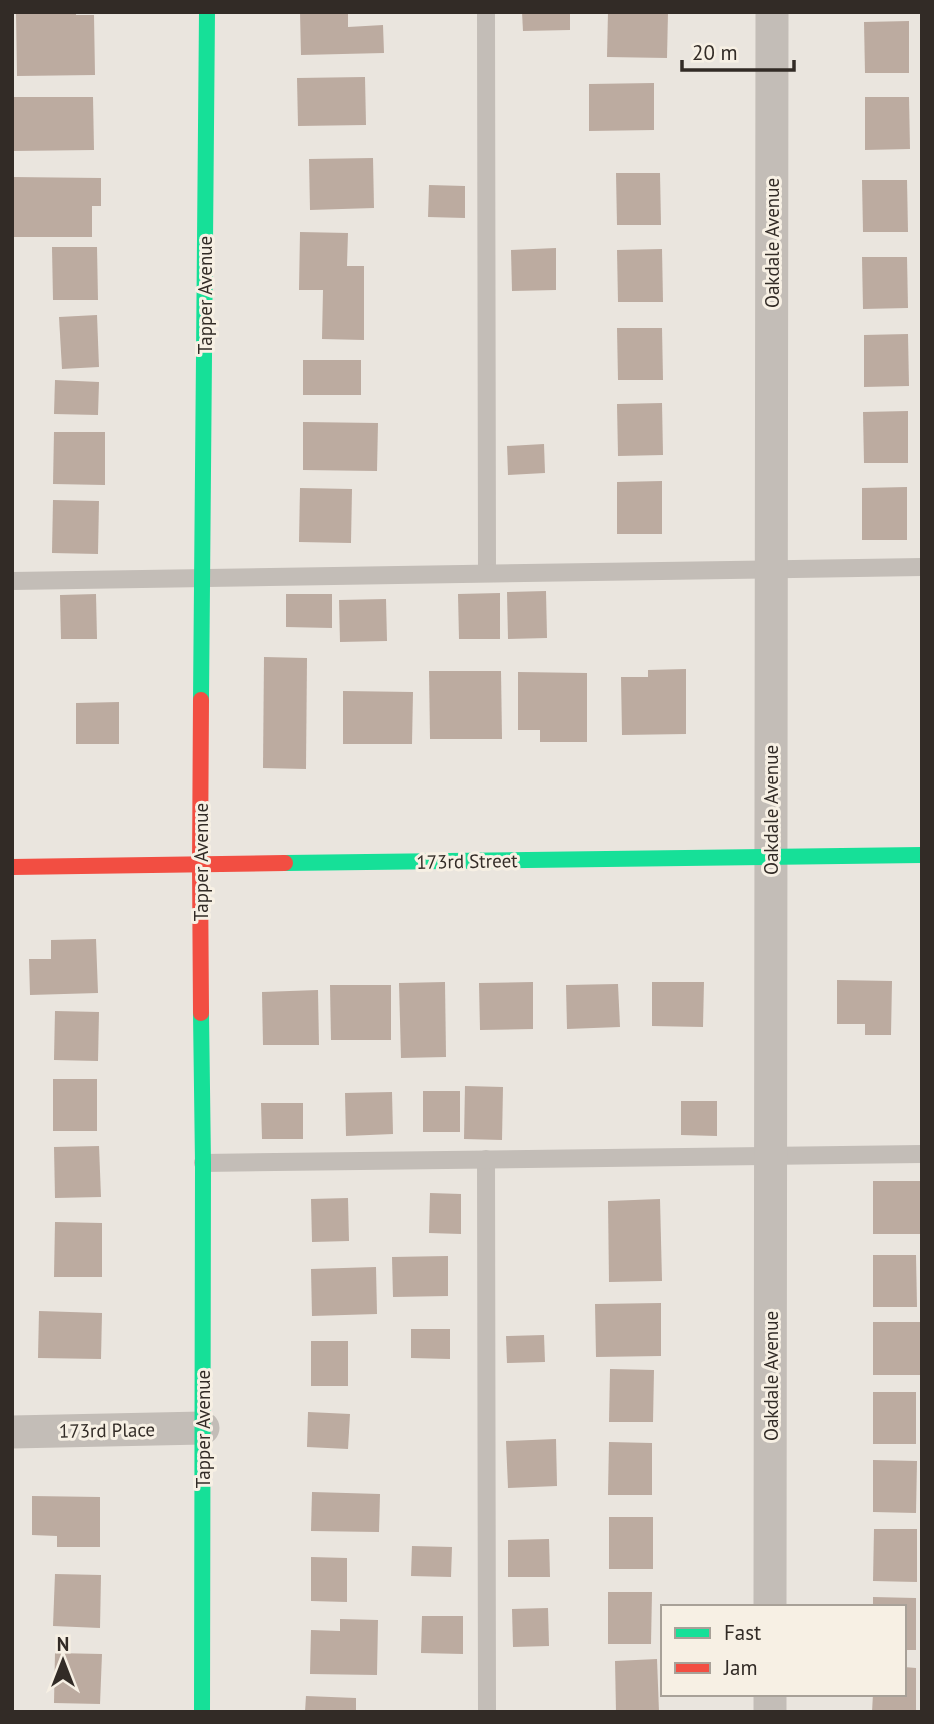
<svg xmlns="http://www.w3.org/2000/svg" width="934" height="1724" viewBox="0 0 934 1724" font-family="'PT Sans',sans-serif">
<style>
.building{fill:#bcaba0}
.lines{fill:none;stroke-linecap:round;stroke-linejoin:round}
.lane{stroke:#c3bdb7;stroke-width:18}
.street{stroke:#c3bdb7;stroke-width:33}
.fast{stroke:#16e098;stroke-width:16}
.jam{stroke:#f24e42;stroke-width:16}
.labels{text-anchor:middle;dominant-baseline:central;stroke-width:6;stroke-linejoin:round;paint-order:stroke}
.street-label{font-size:19px;fill:#322b26;stroke:#f7f0e4}
</style>
<rect width="100%" height="100%" fill="#eae5de"/>
<g class="building">
<polygon points="16,12 76,12 76,15 94,15 95,75 17,76"/>
<polygon points="300,12 348,12 348,27 383,25 384,53 301,55"/>
<polygon points="522,12 570,12 570,30 523,31"/>
<polygon points="608,12 668,12 667,58 607,57"/>
<polygon points="909,21 909,73 865,73 864,22"/>
<polygon points="365,77 366,125 298,126 297,78"/>
<polygon points="654,83 654,130 589,131 589,84"/>
<polygon points="12,97 93,97 94,150 12,151"/>
<polygon points="865,97 909,97 910,149 865,150"/>
<polygon points="373,158 374,208 310,210 309,159"/>
<polygon points="616,173 660,173 661,225 617,225"/>
<polygon points="12,177 101,178 101,206 92,206 92,237 12,237"/>
<polygon points="862,180 907,180 908,232 863,232"/>
<polygon points="429,185 465,186 465,218 428,217"/>
<polygon points="300,232 348,233 347,266 364,266 364,340 322,339 323,290 299,290"/>
<polygon points="52,247 97,247 98,300 53,300"/>
<polygon points="556,248 556,290 512,291 511,250"/>
<polygon points="662,249 663,302 618,302 617,250"/>
<polygon points="862,257 907,257 908,308 863,309"/>
<polygon points="97,315 99,367 62,369 59,317"/>
<polygon points="617,328 662,328 663,380 618,380"/>
<polygon points="908,334 909,386 864,387 864,335"/>
<rect x="303" y="360" width="58" height="35"/>
<polygon points="55,380 99,382 98,415 54,414"/>
<polygon points="662,403 663,455 618,456 617,404"/>
<polygon points="908,411 908,463 864,463 863,412"/>
<polygon points="303,422 378,423 377,471 303,470"/>
<polygon points="54,432 105,432 105,485 53,484"/>
<polygon points="544,444 545,473 508,475 507,446"/>
<polygon points="662,481 662,534 617,534 617,482"/>
<polygon points="907,487 907,540 862,540 862,488"/>
<polygon points="300,488 352,489 351,543 299,542"/>
<polygon points="53,500 99,501 98,554 52,553"/>
<polygon points="546,591 547,638 508,639 507,592"/>
<polygon points="500,593 500,639 459,639 458,594"/>
<polygon points="96,594 97,639 61,639 60,595"/>
<polygon points="286,594 332,594 332,628 286,627"/>
<polygon points="386,599 387,641 340,642 339,600"/>
<polygon points="264,657 307,658 306,769 263,768"/>
<polygon points="686,669 686,734 622,735 621,677 648,677 648,670"/>
<polygon points="429,671 501,671 502,739 430,739"/>
<polygon points="518,672 587,673 587,742 540,742 540,730 518,730"/>
<polygon points="343,691 413,692 412,744 343,744"/>
<polygon points="119,702 119,744 76,744 76,703"/>
<polygon points="96,939 98,993 30,995 29,959 51,959 51,940"/>
<polygon points="837,980 892,981 891,1035 865,1035 865,1024 837,1024"/>
<polygon points="445,982 446,1057 401,1058 399,983"/>
<polygon points="533,982 533,1029 480,1030 479,983"/>
<polygon points="652,982 704,982 703,1027 652,1026"/>
<polygon points="618,984 620,1027 567,1029 566,985"/>
<polygon points="330,985 391,985 391,1040 331,1040"/>
<polygon points="318,990 319,1045 263,1045 262,992"/>
<polygon points="55,1011 99,1012 98,1061 54,1060"/>
<rect x="53" y="1079" width="44" height="52"/>
<polygon points="465,1086 503,1087 502,1140 464,1139"/>
<rect x="423" y="1091" width="37" height="41"/>
<polygon points="392,1092 393,1134 346,1136 345,1093"/>
<polygon points="681,1101 717,1101 717,1136 681,1135"/>
<polygon points="261,1103 303,1103 303,1139 262,1139"/>
<polygon points="99,1146 101,1197 55,1198 54,1147"/>
<rect x="873" y="1181" width="49" height="53"/>
<polygon points="430,1193 461,1194 461,1234 429,1233"/>
<polygon points="348,1198 349,1241 312,1242 311,1199"/>
<polygon points="660,1199 662,1281 609,1282 608,1201"/>
<polygon points="55,1222 102,1223 102,1277 54,1277"/>
<polygon points="873,1255 916,1255 917,1307 873,1307"/>
<polygon points="448,1256 448,1296 393,1297 392,1257"/>
<polygon points="376,1267 377,1314 312,1316 311,1269"/>
<polygon points="661,1303 661,1356 596,1357 595,1304"/>
<polygon points="39,1311 102,1313 101,1359 38,1358"/>
<rect x="873" y="1322" width="49" height="53"/>
<polygon points="411,1329 450,1329 450,1359 411,1358"/>
<polygon points="544,1335 545,1362 507,1363 506,1336"/>
<rect x="311" y="1341" width="37" height="45"/>
<polygon points="610,1369 654,1370 653,1422 609,1422"/>
<rect x="873" y="1392" width="43" height="52"/>
<polygon points="308,1412 350,1414 348,1449 307,1447"/>
<polygon points="556,1439 557,1486 508,1488 506,1441"/>
<polygon points="609,1442 652,1443 652,1495 608,1495"/>
<polygon points="873,1460 917,1461 916,1513 873,1512"/>
<polygon points="312,1492 380,1494 379,1532 311,1531"/>
<polygon points="32,1496 100,1497 100,1547 57,1547 57,1536 32,1535"/>
<rect x="609" y="1517" width="44" height="52"/>
<polygon points="874,1529 917,1529 917,1582 873,1581"/>
<polygon points="549,1539 550,1577 508,1577 508,1540"/>
<polygon points="412,1546 452,1547 451,1577 411,1576"/>
<polygon points="311,1557 347,1558 347,1602 311,1601"/>
<polygon points="55,1574 101,1575 100,1628 53,1626"/>
<polygon points="608,1592 652,1592 651,1644 608,1644"/>
<polygon points="873,1597 916,1598 916,1650 904,1650 904,1607 873,1607"/>
<polygon points="548,1608 549,1646 513,1647 512,1609"/>
<polygon points="422,1616 463,1616 463,1654 421,1653"/>
<polygon points="340,1619 378,1620 377,1675 310,1674 311,1630 340,1631"/>
<polygon points="55,1653 102,1654 100,1704 54,1703"/>
<polygon points="657,1659 659,1712 616,1712 615,1661"/>
<polygon points="904,1667 916,1668 916,1712 872,1712 873,1694 904,1694"/>
<polygon points="306,1696 356,1698 356,1712 305,1712"/>
</g>
<g class="lines">
<g class="lane">
<polyline points="486,12 487,572"/>
<polyline points="12,581 922,567"/>
<polyline points="486,1159 487,1712"/>
<polyline points="203,1163 922,1154"/>
</g>
<g class="street">
<polyline points="12,1432 203,1428"/>
<polyline points="770,1607 772,12"/>
<polyline points="770,1712 770,1694"/>
</g>
<g class="fast">
<polyline points="201,700 207,12"/>
<polyline points="285,863 922,855"/>
<polyline points="201,1013 203,1163 202,1712"/>
</g>
<g class="jam">
<polyline points="201,700 200,865 201,1013"/>
<polyline points="12,867 285,863"/>
</g>
</g>
<g class="labels">
<g class="street-label">
<text transform="translate(772 243) rotate(-90)">Oakdale Avenue</text>
<text transform="translate(205 295) rotate(-90)">Tapper Avenue</text>
<text transform="translate(771 810) rotate(-90)">Oakdale Avenue</text>
<text transform="translate(467 861) rotate(-1)">173rd Street</text>
<text transform="translate(201 862) rotate(-90)">Tapper Avenue</text>
<text transform="translate(771 1376) rotate(-90)">Oakdale Avenue</text>
<text transform="translate(203 1429) rotate(-90)">Tapper Avenue</text>
<text transform="translate(107 1430) rotate(-1)">173rd Place</text>
</g>
</g>
<rect width="934" height="1724" fill="none" stroke="#322b26" stroke-width="28"/>
<rect x="661" y="1605" width="245" height="91" fill="#f7f0e4" stroke="#a8a198" stroke-width="2"/>
<rect x="675" y="1628" width="35" height="10" fill="#16e098" stroke="#a8a198" stroke-width="2"/>
<text x="724" y="1640" font-size="21" fill="#322b26">Fast</text>
<rect x="675" y="1663" width="35" height="10" fill="#f24e42" stroke="#a8a198" stroke-width="2"/>
<text x="724" y="1675" font-size="21" fill="#322b26">Jam</text>
<g transform="translate(63 1661)" stroke="#f7f0e4" stroke-width="5" paint-order="stroke">
<path d="M0-5L12 26L0 18L-12 26Z" fill="#322b26"/>
<text y="-10" font-size="19" font-weight="bold" text-anchor="middle" fill="#322b26">N</text>
</g>
<path d="M682 60v10h112v-10" fill="none" stroke="#322b26" stroke-width="3.5"/>
<text x="692" y="60" font-size="21" fill="#322b26" stroke="#f7f0e4" stroke-width="5" paint-order="stroke">20 m</text>
</svg>
